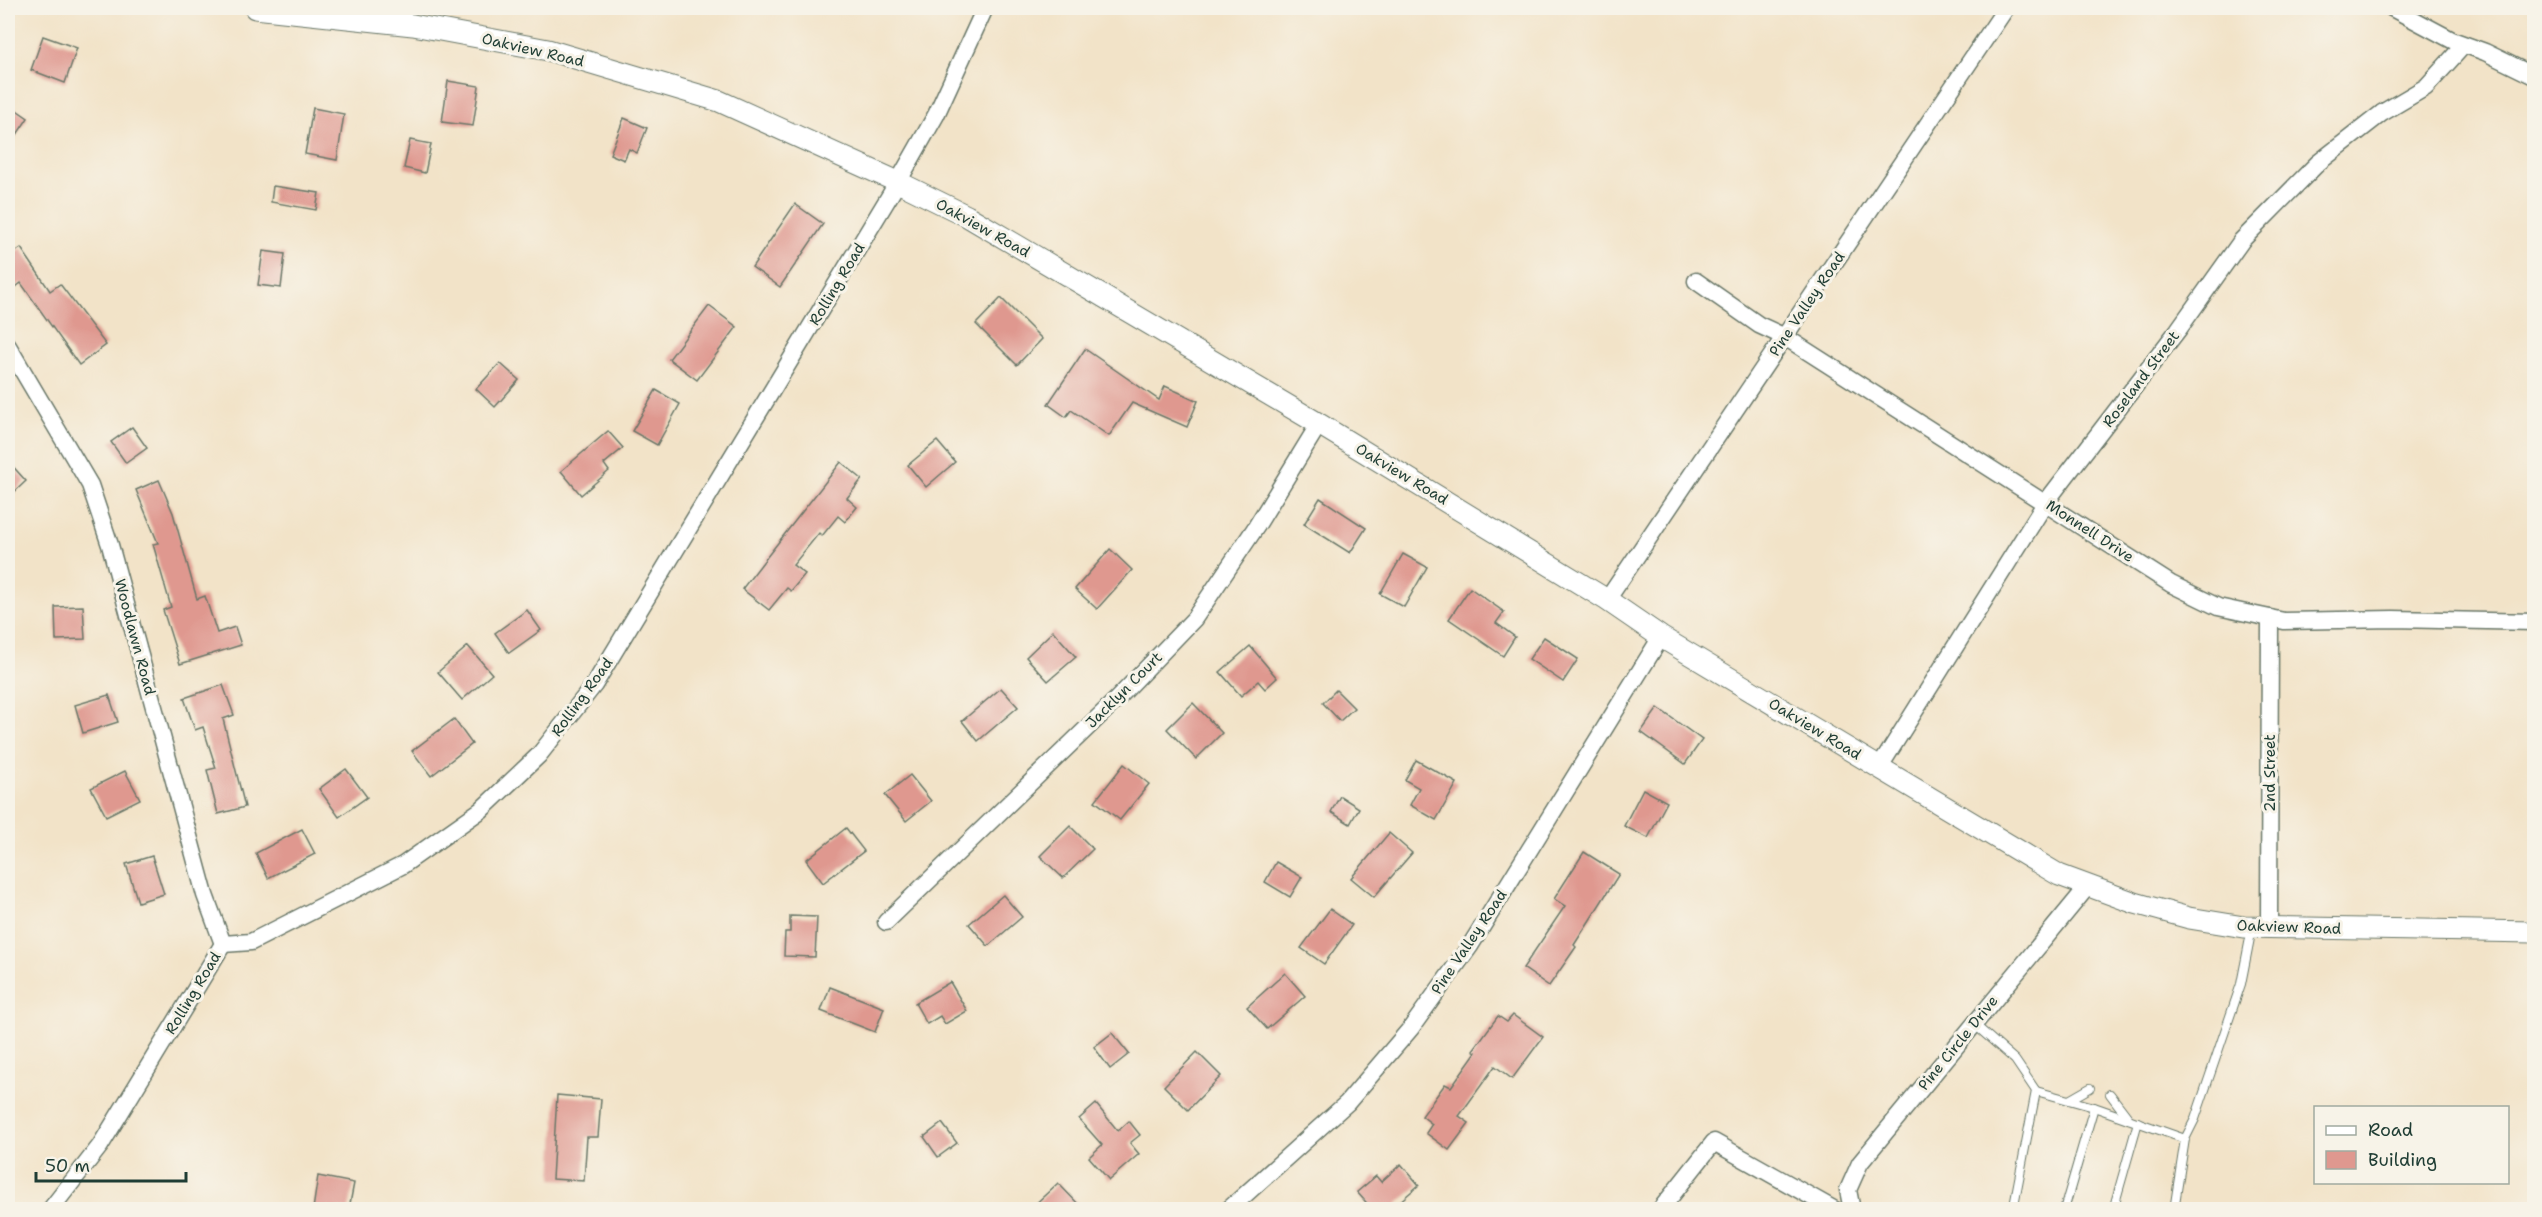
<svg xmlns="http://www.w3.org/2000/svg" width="2542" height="1217" viewBox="0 0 2542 1217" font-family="'Shantell Sans',sans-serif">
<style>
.building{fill:#df988f}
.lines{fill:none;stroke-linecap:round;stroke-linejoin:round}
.service-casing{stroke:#697768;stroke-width:10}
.minor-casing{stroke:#697768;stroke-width:19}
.tertiary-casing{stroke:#697768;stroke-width:23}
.service{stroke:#fff;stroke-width:8}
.minor{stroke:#fff;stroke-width:16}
.tertiary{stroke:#fff;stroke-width:21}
.labels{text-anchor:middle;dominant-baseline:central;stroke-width:6;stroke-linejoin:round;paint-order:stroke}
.street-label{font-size:15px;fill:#1f3d34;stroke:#f7f3e8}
</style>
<rect width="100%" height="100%" fill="#f7f3e8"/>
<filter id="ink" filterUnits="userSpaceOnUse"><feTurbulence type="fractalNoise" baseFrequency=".0167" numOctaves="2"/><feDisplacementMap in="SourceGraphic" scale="12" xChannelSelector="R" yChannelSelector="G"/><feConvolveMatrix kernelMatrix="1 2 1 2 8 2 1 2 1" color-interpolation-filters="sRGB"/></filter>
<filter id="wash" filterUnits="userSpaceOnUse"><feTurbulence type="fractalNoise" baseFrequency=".008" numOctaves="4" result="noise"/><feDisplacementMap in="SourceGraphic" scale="24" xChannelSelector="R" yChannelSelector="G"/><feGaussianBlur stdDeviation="1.35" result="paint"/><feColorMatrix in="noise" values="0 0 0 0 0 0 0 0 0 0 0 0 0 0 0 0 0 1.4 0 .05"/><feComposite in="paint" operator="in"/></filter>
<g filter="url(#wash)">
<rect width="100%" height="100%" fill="#f2e3c8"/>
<g id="blocks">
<g class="building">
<polygon points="43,36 77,48 65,83 31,70"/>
<polygon points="448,81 479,86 473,126 442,122"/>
<polygon points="8,104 28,118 8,148"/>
<polygon points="313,108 344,114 337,160 305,154"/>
<polygon points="624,118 647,128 637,153 629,149 624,160 610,154"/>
<polygon points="410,140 431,144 425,173 404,168"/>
<polygon points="273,186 319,193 316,210 271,202"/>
<polygon points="795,204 823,224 780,287 752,267"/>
<polygon points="21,248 50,291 60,284 106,345 79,365 21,283 8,293 8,257"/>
<polygon points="263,251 285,254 281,288 258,285"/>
<polygon points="1001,298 1042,339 1017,365 976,324"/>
<polygon points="709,306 737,327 697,380 669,359"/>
<polygon points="1085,349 1159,400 1165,386 1198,401 1187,427 1132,403 1109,436 1071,410 1066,417 1048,404"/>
<polygon points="500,363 519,380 495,407 476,389"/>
<polygon points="656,390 680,404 657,445 632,431"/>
<polygon points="132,427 147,448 126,463 111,442"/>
<polygon points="608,431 623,448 604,464 609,471 581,495 561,471"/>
<polygon points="937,441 955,462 926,487 908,465"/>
<polygon points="8,461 26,481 8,498"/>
<polygon points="841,462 862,479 847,498 857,507 845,522 838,516 822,536 819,533 793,565 805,574 791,591 787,588 769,610 742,589"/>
<polygon points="159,480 173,513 197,599 205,596 217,633 235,627 241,645 180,664 163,610 171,607 153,544 158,543 136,490"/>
<polygon points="1320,498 1366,528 1350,553 1304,524"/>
<polygon points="1110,549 1132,570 1097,609 1075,589"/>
<polygon points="1403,554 1427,567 1404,607 1380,594"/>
<polygon points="1470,588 1504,612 1496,623 1515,637 1503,656 1449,619"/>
<polygon points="83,606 85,639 56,640 55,607"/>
<polygon points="527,610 541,630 509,653 495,633"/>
<polygon points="1053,631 1076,657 1048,681 1026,657"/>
<polygon points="1544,637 1578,659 1563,682 1529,659"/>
<polygon points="468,646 492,674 462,700 438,672"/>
<polygon points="1250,646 1277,678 1265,689 1258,681 1241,696 1220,672"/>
<polygon points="223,685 234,715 223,719 245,807 218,814 207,770 216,768 203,727 195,730 184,698"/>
<polygon points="1001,688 1018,707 978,741 962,721"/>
<polygon points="1336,690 1354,708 1340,721 1323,703"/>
<polygon points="109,695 118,722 83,733 75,705"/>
<polygon points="1193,703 1222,733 1196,759 1167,729"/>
<polygon points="1658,708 1702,740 1685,764 1641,732"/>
<polygon points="454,719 472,744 431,776 412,751"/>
<polygon points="1416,760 1457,783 1436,820 1410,805 1419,788 1405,780"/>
<polygon points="1124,764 1149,784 1120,820 1095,801"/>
<polygon points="346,769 367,797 339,817 319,789"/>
<polygon points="125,771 140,799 106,816 91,788"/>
<polygon points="910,775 931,801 906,821 885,795"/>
<polygon points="1643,789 1667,802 1648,838 1624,826"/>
<polygon points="1340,796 1359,808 1350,824 1331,812"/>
<polygon points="1070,826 1093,849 1063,878 1040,856"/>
<polygon points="846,828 864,851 823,883 806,860"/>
<polygon points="302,829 315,854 268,878 256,853"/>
<polygon points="1389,833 1412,853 1374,897 1351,878"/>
<polygon points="1584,852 1619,874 1574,945 1576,947 1549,986 1523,968 1565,906 1554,899"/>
<polygon points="152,856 164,894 138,902 126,864"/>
<polygon points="1276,862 1302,877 1290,897 1265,882"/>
<polygon points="1003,895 1022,917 988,946 969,924"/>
<polygon points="1330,909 1352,925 1324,964 1301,948"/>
<polygon points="790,916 817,917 815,957 784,956 785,932 790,932"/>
<polygon points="1285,973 1305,996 1267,1029 1247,1007"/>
<polygon points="950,982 967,1011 945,1024 940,1016 927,1024 915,1003"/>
<polygon points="830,987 884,1008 875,1032 821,1011"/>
<polygon points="1513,1015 1543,1037 1512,1079 1495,1066 1459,1116 1469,1123 1449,1150 1426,1133 1432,1124 1422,1116 1445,1084 1451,1087 1476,1052 1473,1050 1498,1016 1507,1022"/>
<polygon points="1112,1033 1129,1054 1110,1069 1094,1047"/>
<polygon points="1197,1052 1221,1076 1188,1110 1164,1086"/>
<polygon points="557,1095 601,1099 598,1137 587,1137 584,1181 552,1179"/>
<polygon points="1096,1104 1118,1131 1129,1121 1140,1135 1130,1143 1139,1154 1109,1180 1089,1157 1102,1145 1079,1119"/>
<polygon points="942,1123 957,1143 938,1157 924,1137"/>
<polygon points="1401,1164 1419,1185 1391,1209 1372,1209 1357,1192 1376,1176 1381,1182"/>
<polygon points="318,1176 354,1183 349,1209 313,1209"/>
<polygon points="1058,1183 1083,1209 1030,1209"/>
</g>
</g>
</g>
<g filter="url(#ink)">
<use href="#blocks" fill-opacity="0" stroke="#697768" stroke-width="1.5"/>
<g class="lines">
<defs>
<g id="service">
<polyline points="1974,1024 2015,1060 2036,1091"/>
<polyline points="2110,1094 2129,1119"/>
<polyline points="2069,1100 2090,1088"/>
<polyline points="2185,1139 2195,1119 2241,984 2252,928"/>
<polyline points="2013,1210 2036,1091 2094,1107 2185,1139 2174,1210"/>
<polyline points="2064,1210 2094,1107"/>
<polyline points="2113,1210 2138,1122"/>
</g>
<g id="minor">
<polyline points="2392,8 2452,40 2485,52 2534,76"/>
<polyline points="1696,281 1759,325 1785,337 2171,584 2218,607 2284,621 2393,619 2534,622"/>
<polyline points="8,346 90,485 110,545 205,895 223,944"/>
<polyline points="1607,600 2006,8"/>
<polyline points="1879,768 2046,502 2178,330 2242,240 2318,163 2382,113 2426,87 2464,45"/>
<polyline points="886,922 1116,700 1194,619 1256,527 1319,424"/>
<polyline points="2269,928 2270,618"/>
<polyline points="223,944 251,942 403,865 481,810 539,755 594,685 898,182 936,115 985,8"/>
<polyline points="50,1210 100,1146 223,944"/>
<polyline points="1228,1210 1347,1103 1411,1028 1470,946 1661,637"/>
<polyline points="1660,1210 1714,1142 1835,1210"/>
<polyline points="1852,1210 1848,1190 1860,1163 2088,886"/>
</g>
<polyline id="tertiary" points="255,8 413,25 548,50 719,101 898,182 967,216 1319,424 1607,600 1661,637 2059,875 2135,903 2189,918 2244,927 2534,932"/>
</defs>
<use href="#service" class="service-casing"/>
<use href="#minor" class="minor-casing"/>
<use href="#tertiary" class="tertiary-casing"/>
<use href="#service" class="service"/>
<use href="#minor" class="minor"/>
<use href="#tertiary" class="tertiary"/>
</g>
</g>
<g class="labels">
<g class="street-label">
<text transform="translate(533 50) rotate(13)">Oakview Road</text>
<text transform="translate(983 228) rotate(29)">Oakview Road</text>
<text transform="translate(837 284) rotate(-59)">Rolling Road</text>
<text transform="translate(1807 304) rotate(-56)">Pine Valley Road</text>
<text transform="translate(2141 379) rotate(-53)">Roseland Street</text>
<text transform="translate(1402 474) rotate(31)">Oakview Road</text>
<text transform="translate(2090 531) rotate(33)">Monnell Drive</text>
<text transform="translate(135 637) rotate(75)">Woodlawn Road</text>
<text transform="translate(1124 690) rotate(-45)">Jacklyn Court</text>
<text transform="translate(582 697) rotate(-54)">Rolling Road</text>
<text transform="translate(1815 729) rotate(31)">Oakview Road</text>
<text transform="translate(2270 773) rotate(-90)">2nd Street</text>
<text transform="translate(2289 927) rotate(2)">Oakview Road</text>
<text transform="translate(1469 942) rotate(-56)">Pine Valley Road</text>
<text transform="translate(193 993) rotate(-59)">Rolling Road</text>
<text transform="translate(1958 1043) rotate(-51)">Pine Circle Drive</text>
</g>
</g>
<rect width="2542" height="1217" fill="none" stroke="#f7f3e8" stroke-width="30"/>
<rect x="2314" y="1106" width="195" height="78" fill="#f7f3e8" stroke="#a1aaa0" stroke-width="1.5"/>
<rect x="2326" y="1126" width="30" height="9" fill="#ffffff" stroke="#a1aaa0" stroke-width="1.5"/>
<text x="2368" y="1136" font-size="18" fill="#1f3d34">Road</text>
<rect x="2326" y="1151" width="30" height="18" fill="#df988f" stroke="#a1aaa0" stroke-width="1.5"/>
<text x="2368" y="1166" font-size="18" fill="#1f3d34">Building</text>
<path d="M36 1172v9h150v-9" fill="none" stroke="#1f3d34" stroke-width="3"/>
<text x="45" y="1172" font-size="18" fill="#1f3d34" stroke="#f7f3e8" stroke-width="4.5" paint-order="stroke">50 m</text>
</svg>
